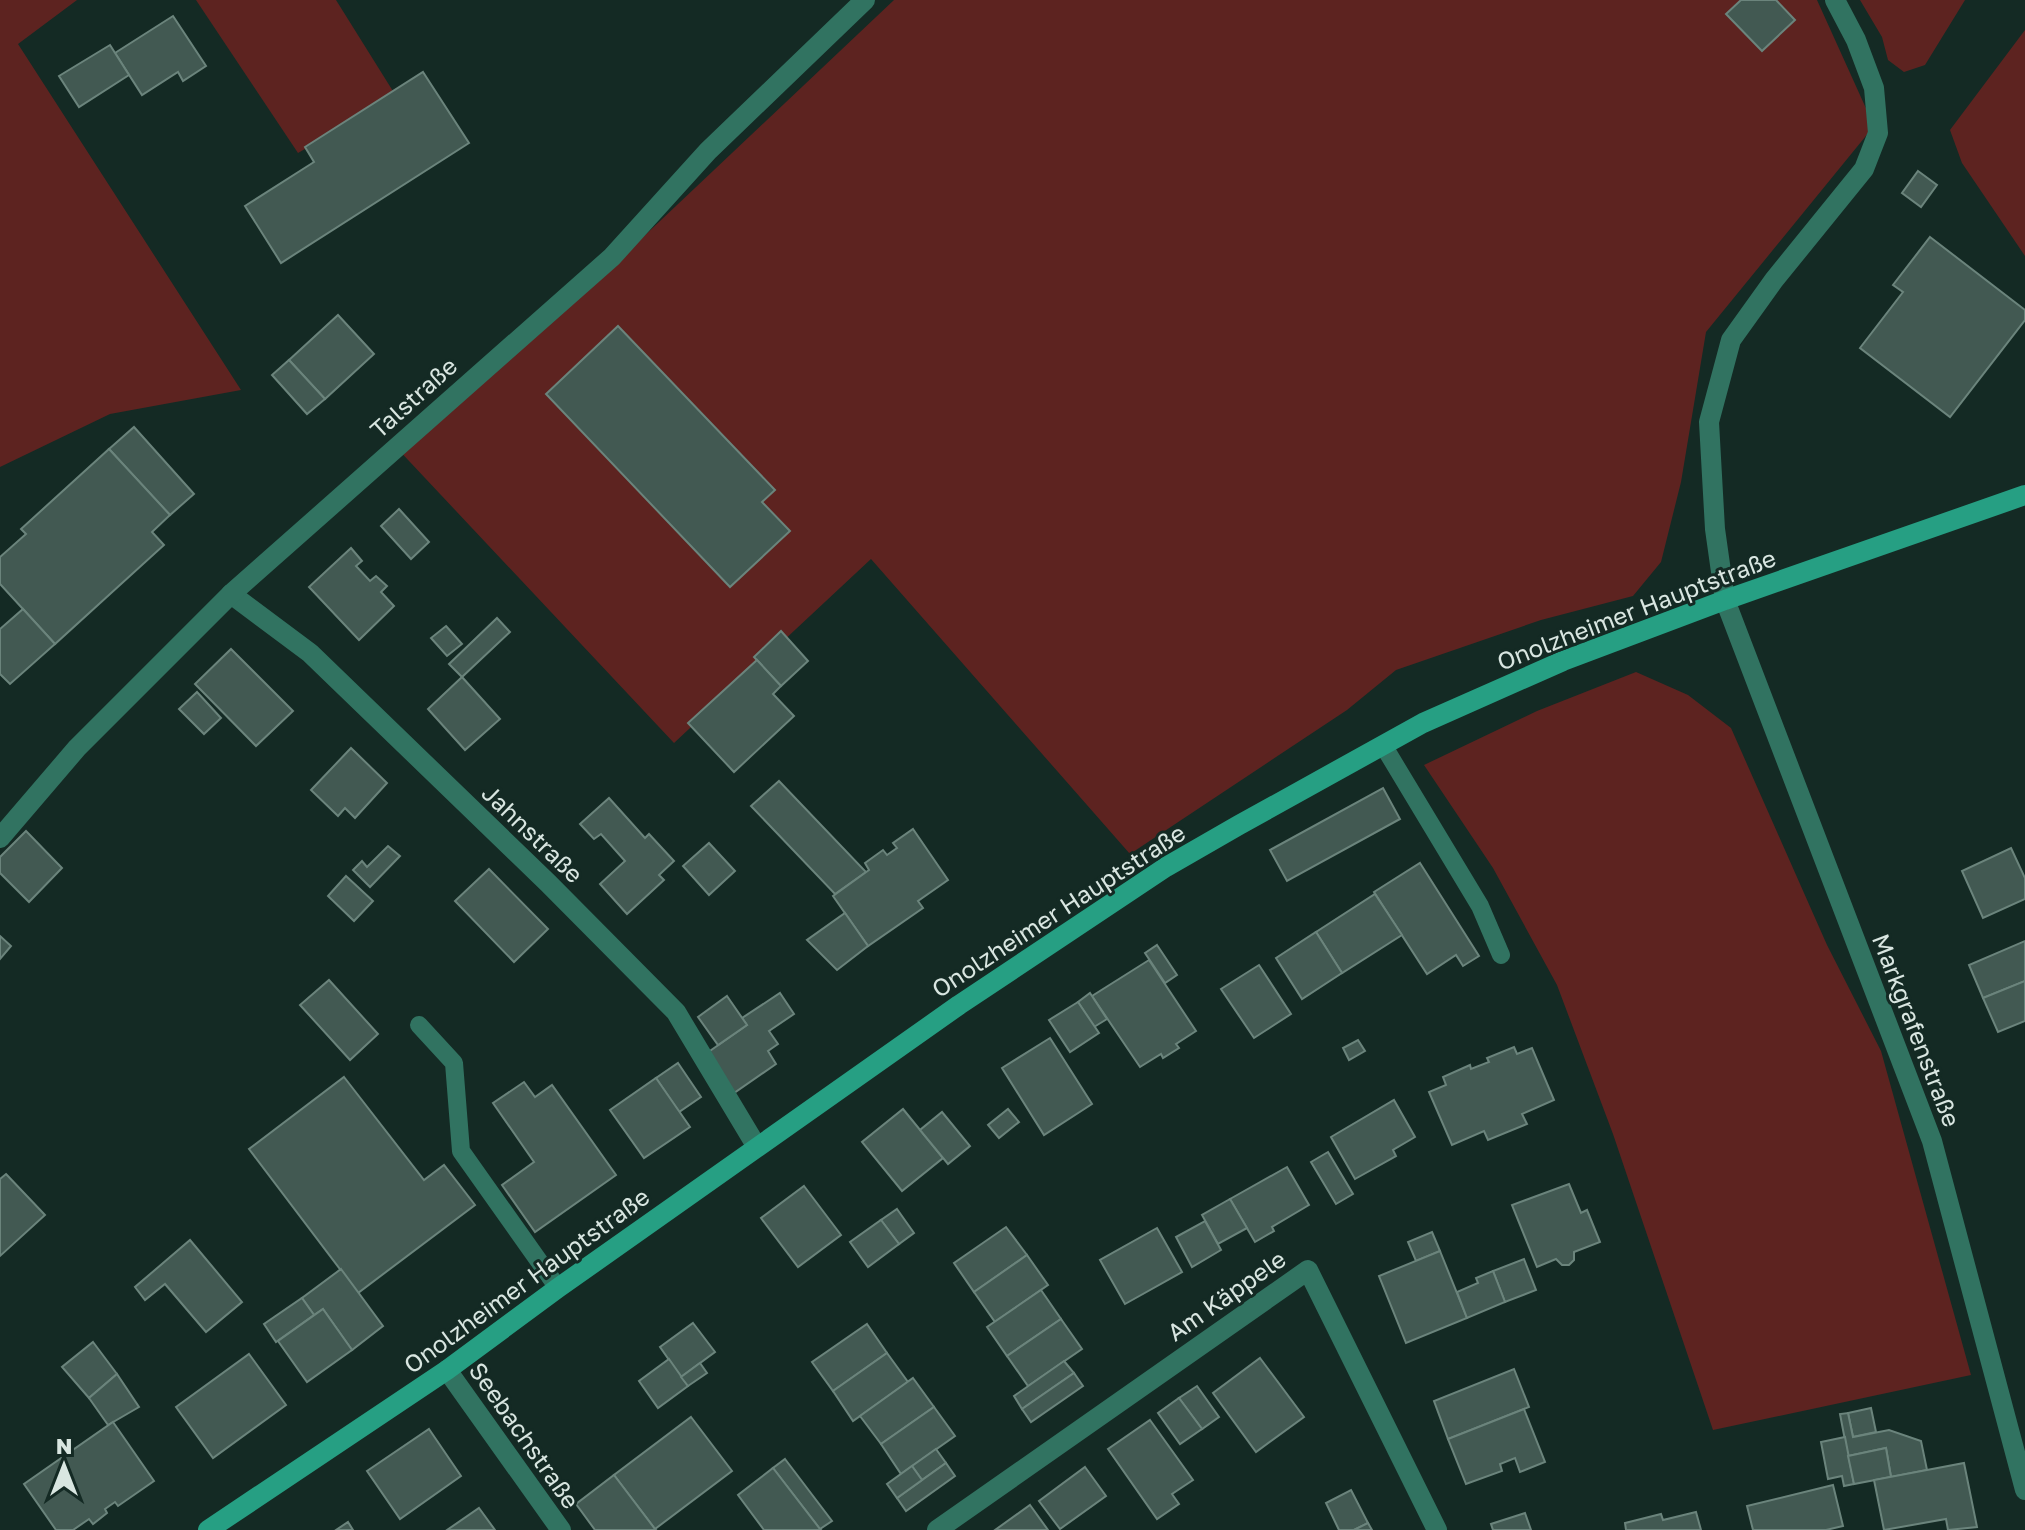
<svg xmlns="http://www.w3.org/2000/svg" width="2025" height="1530" viewBox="0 0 2025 1530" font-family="'Golos Text',sans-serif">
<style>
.green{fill:#5d2320}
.building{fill:#425952;stroke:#6b847c;stroke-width:2}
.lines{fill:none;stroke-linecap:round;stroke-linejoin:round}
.lane{stroke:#317361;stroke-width:18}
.street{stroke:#317361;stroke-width:20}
.secondary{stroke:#269f83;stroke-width:20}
.labels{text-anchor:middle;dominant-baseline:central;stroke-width:6;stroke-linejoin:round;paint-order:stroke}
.street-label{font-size:24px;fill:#d9e6e1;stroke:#142a24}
</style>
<rect width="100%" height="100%" fill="#142a24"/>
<g class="green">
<polygon points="0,0 77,0 18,44 241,390 110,414 0,467"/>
<polygon points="196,0 336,0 396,96 298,153"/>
<polygon points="894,0 1817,0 1874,126 1706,332 1681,482 1661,562 1633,596 1541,620 1396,670 1347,710 1130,854 871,559 674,743 394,445 622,257"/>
<polygon points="1860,0 1965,0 1925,65 1904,72 1888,60 1882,37"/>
<polygon points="2025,30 2025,256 1962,163 1950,130"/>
<polygon points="1636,672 1688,695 1731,728 1827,945 1881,1051 1971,1375 1713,1430 1613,1134 1557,985 1493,868 1424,765 1537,711"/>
</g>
<g class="building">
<polygon points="1741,0 1776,0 1795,20 1762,51 1726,14"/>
<polygon points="173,16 206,66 183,81 178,72 142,95 115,53"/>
<polygon points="110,45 129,75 79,107 59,76"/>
<polygon points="423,72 469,143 281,263 245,206 314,162 305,147"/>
<polygon points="1918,171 1937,185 1921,207 1902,193"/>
<polygon points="1930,237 2025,310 2025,320 1950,417 1860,348 1903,292 1893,285"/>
<polygon points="338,315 374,354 325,399 289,360"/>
<polygon points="618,326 775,490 762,502 790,531 730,587 546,394"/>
<polygon points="289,360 325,399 307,414 272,375"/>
<polygon points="134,427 194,494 170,515 109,449"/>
<polygon points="109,449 170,515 152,532 164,545 55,644 0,584 0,557 26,534 21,529"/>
<polygon points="399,509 429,542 411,559 381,526"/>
<polygon points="351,548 362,561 356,566 370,581 376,576 387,586 381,592 394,606 359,640 309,587"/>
<polygon points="23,609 55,644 10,684 0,674 0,629"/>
<polygon points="497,618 510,632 462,677 449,664"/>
<polygon points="446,626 462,644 447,656 431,638"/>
<polygon points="781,631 808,661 781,686 754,657"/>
<polygon points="231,649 293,711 256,746 195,684"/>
<polygon points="757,660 781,686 773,694 794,716 734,772 688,723"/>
<polygon points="462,677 500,719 465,750 428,709"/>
<polygon points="197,692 221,718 204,734 179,709"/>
<polygon points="351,748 387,783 355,818 345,808 338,816 311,790"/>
<polygon points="779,781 866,872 835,894 751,806"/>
<polygon points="1383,788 1400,819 1287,881 1270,850"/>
<polygon points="609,798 645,838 649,834 674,861 659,875 664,880 627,914 600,884 625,861 601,834 594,839 580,824"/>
<polygon points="913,829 948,880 918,901 923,908 868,946 833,896 869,870 865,863 883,850 887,855 897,848 893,843"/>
<polygon points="26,831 62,868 29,902 0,873 0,857"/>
<polygon points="709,843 735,871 709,895 683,866"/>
<polygon points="388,846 400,856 370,887 353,870 362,861 367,867"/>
<polygon points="2011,848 2025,878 2025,899 1983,918 1962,871"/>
<polygon points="1420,863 1479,956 1463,966 1456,955 1427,974 1374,892"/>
<polygon points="489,869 548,929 514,962 455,901"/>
<polygon points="346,876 373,901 354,921 328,896"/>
<polygon points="1375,894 1402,935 1342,973 1316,932"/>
<polygon points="845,913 868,946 837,970 807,940"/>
<polygon points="1316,932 1342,973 1302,999 1276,958"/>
<polygon points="0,936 11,946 0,959"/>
<polygon points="2025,941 2025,981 1983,998 1969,965"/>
<polygon points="1157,945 1177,975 1165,983 1145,953"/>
<polygon points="1149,960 1196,1031 1176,1044 1179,1048 1163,1058 1161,1054 1140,1067 1092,996"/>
<polygon points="1259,965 1291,1014 1254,1038 1221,989"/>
<polygon points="329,980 378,1034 350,1060 300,1005"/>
<polygon points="2025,981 2025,1021 1998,1032 1983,998"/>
<polygon points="780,993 794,1014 769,1031 778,1044 768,1051 776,1064 734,1093 707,1053 747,1025 742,1018"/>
<polygon points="1090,993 1107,1019 1094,1027 1078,1002"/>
<polygon points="727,996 747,1025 718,1045 698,1017"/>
<polygon points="1078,1002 1099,1033 1070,1052 1049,1020"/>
<polygon points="1050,1038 1092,1104 1044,1135 1002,1068"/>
<polygon points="1358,1040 1365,1051 1349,1060 1343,1048"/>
<polygon points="1514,1047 1517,1054 1532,1048 1554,1100 1522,1114 1527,1124 1488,1140 1484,1131 1452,1145 1429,1092 1446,1085 1443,1077 1470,1065 1471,1069 1489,1062 1487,1058"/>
<polygon points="678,1063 701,1097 679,1112 656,1078"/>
<polygon points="344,1077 424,1180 444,1165 475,1205 358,1293 249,1149"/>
<polygon points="656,1078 690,1127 644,1158 610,1110"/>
<polygon points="524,1082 535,1097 552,1085 616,1175 535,1232 502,1185 534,1162 493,1103"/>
<polygon points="1394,1100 1415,1137 1393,1150 1396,1156 1355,1179 1331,1137"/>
<polygon points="903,1109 943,1158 902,1191 862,1142"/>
<polygon points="1008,1109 1019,1122 999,1138 988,1125"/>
<polygon points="942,1112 970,1146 948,1164 920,1130"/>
<polygon points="1328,1152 1353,1194 1336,1204 1311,1162"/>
<polygon points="1287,1167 1309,1205 1272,1227 1274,1231 1255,1242 1230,1199"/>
<polygon points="6,1174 45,1215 0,1256 0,1179"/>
<polygon points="1569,1184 1581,1213 1587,1210 1600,1242 1574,1252 1574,1260 1569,1265 1562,1265 1556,1259 1537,1267 1512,1205"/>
<polygon points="804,1186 841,1235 798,1267 761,1218"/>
<polygon points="1230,1199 1247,1228 1218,1244 1202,1215"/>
<polygon points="897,1209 914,1233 899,1244 881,1220"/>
<polygon points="881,1220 899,1244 868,1267 850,1242"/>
<polygon points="1205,1221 1221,1250 1192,1267 1176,1237"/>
<polygon points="1006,1227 1027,1255 974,1292 954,1263"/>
<polygon points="1157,1228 1182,1272 1125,1304 1100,1260"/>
<polygon points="1432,1232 1440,1251 1416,1261 1408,1242"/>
<polygon points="190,1240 242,1302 206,1332 165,1284 145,1300 135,1287"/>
<polygon points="1440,1251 1467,1318 1406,1343 1379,1276"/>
<polygon points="1027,1255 1048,1285 995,1322 974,1292"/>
<polygon points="1524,1259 1536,1290 1505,1302 1493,1271"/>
<polygon points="341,1269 383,1326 352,1350 323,1309 314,1315 302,1298"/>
<polygon points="1493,1271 1505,1302 1467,1318 1457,1292 1478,1283 1476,1278"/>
<polygon points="1041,1290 1061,1319 1007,1356 987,1327"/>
<polygon points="302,1298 314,1315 276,1342 264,1324"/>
<polygon points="323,1309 352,1350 307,1382 278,1341"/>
<polygon points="1061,1319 1082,1349 1028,1386 1007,1356"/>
<polygon points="693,1323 715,1352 681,1377 660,1347"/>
<polygon points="867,1324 887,1353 833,1391 812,1362"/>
<polygon points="93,1342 117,1374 89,1398 62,1367"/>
<polygon points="887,1353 908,1382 853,1421 833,1391"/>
<polygon points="249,1354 286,1405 213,1458 176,1407"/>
<polygon points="1260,1358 1304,1417 1256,1452 1213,1393"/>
<polygon points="669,1359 688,1386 658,1408 639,1381"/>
<polygon points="1064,1361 1074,1373 1022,1409 1014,1396"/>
<polygon points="700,1363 707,1373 688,1386 681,1377"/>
<polygon points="1514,1369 1529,1407 1448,1439 1434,1401"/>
<polygon points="1074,1373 1083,1386 1031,1422 1022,1409"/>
<polygon points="117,1374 139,1407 108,1425 89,1398"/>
<polygon points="913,1378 934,1407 881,1444 860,1416"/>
<polygon points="1197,1386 1219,1417 1202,1429 1179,1398"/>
<polygon points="1179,1398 1202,1429 1180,1444 1158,1413"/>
<polygon points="934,1407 955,1436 901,1474 881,1444"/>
<polygon points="1871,1408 1876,1432 1853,1437 1848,1413"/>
<polygon points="1524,1409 1545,1462 1520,1472 1515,1458 1500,1464 1502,1471 1466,1484 1448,1439"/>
<polygon points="1848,1413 1853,1437 1889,1430 1921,1441 1927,1470 1891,1477 1886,1448 1848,1456 1840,1414"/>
<polygon points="691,1417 732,1471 655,1529 614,1475"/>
<polygon points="1150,1420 1193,1480 1172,1494 1179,1504 1157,1519 1108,1449"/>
<polygon points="113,1422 154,1481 118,1506 115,1502 105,1509 107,1513 93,1524 89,1519 73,1530 56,1530 24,1484"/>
<polygon points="429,1429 461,1476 400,1519 367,1471"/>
<polygon points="1845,1437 1854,1484 1844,1486 1842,1476 1828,1479 1821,1442"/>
<polygon points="1886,1448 1891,1477 1854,1484 1848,1456"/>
<polygon points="936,1449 946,1463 922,1480 912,1466"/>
<polygon points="785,1459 832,1521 820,1529 773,1468"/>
<polygon points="946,1463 955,1476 906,1511 897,1498"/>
<polygon points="1964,1463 1977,1527 1948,1530 1946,1519 1884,1530 1874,1480"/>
<polygon points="912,1466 922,1480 897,1498 887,1484"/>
<polygon points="1085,1467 1106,1496 1060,1529 1039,1501"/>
<polygon points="773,1468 820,1529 821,1530 764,1530 738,1495"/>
<polygon points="614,1475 655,1529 656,1530 595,1530 576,1504"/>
<polygon points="1833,1485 1843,1526 1826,1530 1753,1530 1747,1506"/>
<polygon points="1351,1490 1368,1523 1354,1530 1339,1530 1326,1503"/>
<polygon points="1030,1505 1048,1530 995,1530"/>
<polygon points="479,1508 495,1530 447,1530"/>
<polygon points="1696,1512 1701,1530 1626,1530 1625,1523 1661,1514 1663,1520"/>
<polygon points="1525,1513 1531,1530 1493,1530 1491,1524"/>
<polygon points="348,1522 353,1530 336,1530"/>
<polygon points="1368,1523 1372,1530 1354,1530"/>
</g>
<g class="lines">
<g class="lane">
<polyline points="1383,745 1480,906 1501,955"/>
<polyline points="419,1025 454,1063 461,1151 558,1288"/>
</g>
<g class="street">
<polyline points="1835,0 1856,40 1874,88 1878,133 1864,169 1774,280 1731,340 1709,422 1715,529 1725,600 1932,1141 2025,1490"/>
<polyline points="231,594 310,653 548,883 676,1012 757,1147"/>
<polyline points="0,838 77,748 231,594 612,257 708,151 865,0"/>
<polyline points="447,1370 561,1530"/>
<polyline points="937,1530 1308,1270 1437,1530"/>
</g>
<polyline class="secondary" points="208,1530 447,1370 558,1288 959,1005 1166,867 1239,825 1423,723 1563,661 1725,600 2025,495"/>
</g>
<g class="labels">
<g class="street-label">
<text transform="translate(413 397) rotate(-42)">Talstraße</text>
<text transform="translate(1636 609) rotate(-21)">Onolzheimer Hauptstraße</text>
<text transform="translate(533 833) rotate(44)">Jahnstraße</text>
<text transform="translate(1058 910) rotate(-33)">Onolzheimer Hauptstraße</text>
<text transform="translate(1917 1030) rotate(69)">Markgrafenstraße</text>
<text transform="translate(526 1280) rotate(-36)">Onolzheimer Hauptstraße</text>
<text transform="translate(1226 1295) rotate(-35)">Am Käppele</text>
<text transform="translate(525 1435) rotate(55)">Seebachstraße</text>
</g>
</g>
<g transform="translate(64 1466)" stroke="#142a24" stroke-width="6" paint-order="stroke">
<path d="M0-6L14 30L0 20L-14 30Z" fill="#d9e6e1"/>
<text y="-12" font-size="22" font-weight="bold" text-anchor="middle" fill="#d9e6e1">N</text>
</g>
</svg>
